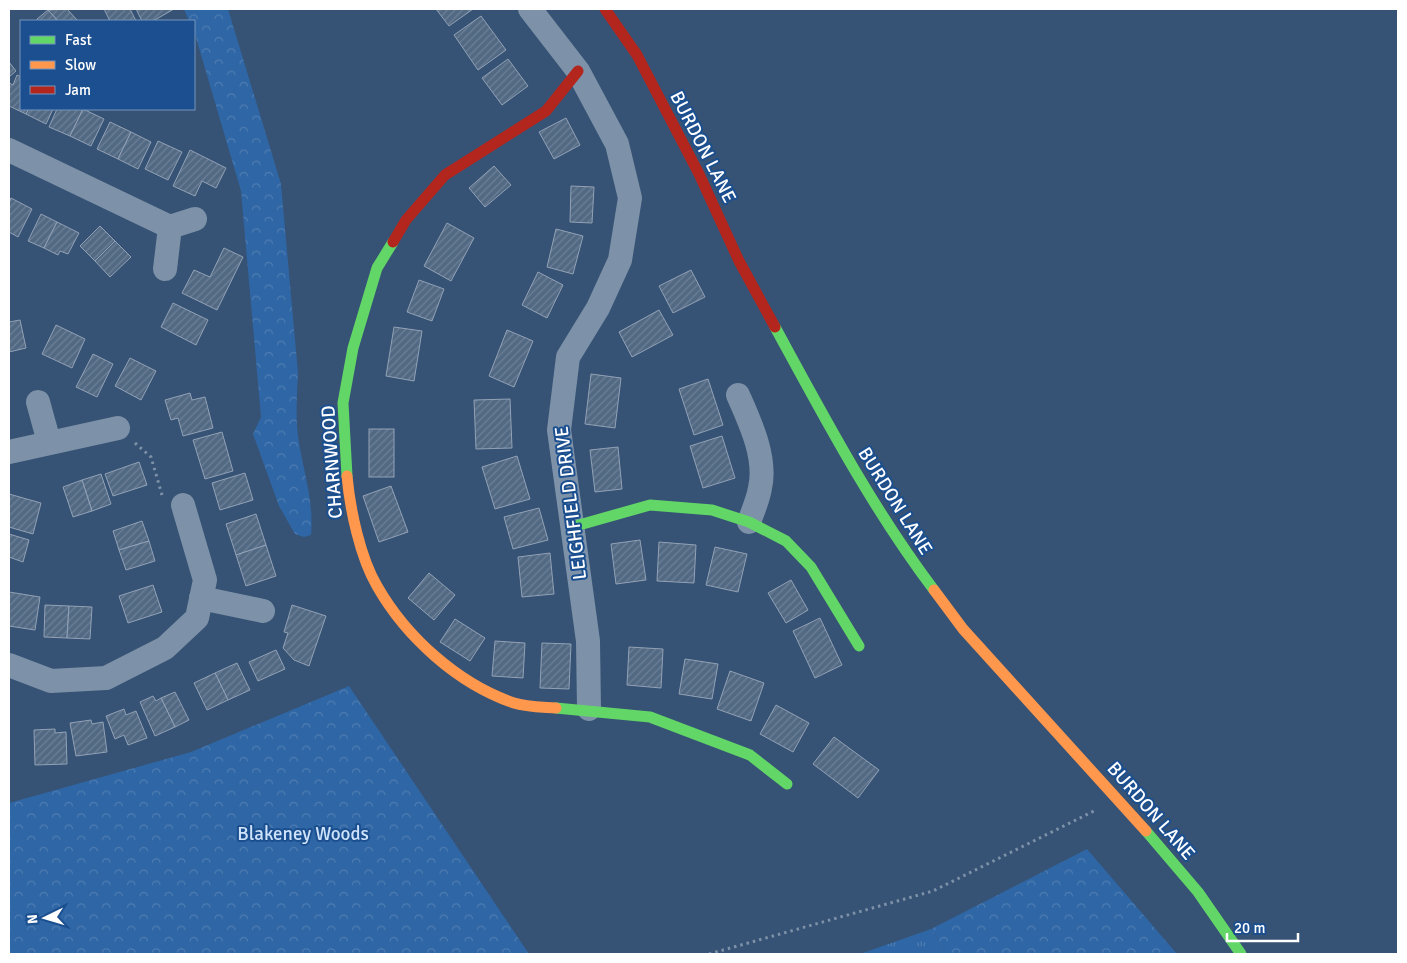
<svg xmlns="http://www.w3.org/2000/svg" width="1407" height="963" viewBox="0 0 1407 963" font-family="Signika,sans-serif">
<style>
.grass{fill:url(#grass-tufts)}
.forest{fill:url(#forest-crowns)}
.building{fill:url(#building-hatch);stroke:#92a2b6}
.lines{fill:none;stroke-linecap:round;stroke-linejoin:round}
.path{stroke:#7d92a8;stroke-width:3;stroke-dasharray:2.5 4;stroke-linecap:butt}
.street{stroke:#7d92a8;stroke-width:24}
.fast{stroke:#63d668;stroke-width:11}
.slow{stroke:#ff974d;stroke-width:11}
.jam{stroke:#b3261e;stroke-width:11}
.labels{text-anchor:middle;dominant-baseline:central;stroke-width:4;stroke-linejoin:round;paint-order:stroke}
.street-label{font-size:19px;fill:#fff;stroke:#1b4f8f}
.park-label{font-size:19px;fill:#cfe3fa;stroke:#1b4f8f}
</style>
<defs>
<pattern id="grass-tufts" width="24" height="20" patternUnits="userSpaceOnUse" patternTransform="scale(1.25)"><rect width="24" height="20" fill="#2f66a5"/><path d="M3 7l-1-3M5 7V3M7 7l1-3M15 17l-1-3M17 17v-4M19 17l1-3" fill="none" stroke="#4e7db2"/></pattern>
<pattern id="forest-crowns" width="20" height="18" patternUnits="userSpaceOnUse" patternTransform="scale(1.25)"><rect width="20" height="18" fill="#2f66a5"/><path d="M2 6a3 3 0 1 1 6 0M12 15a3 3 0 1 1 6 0" fill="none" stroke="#4e7db2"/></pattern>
<pattern id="building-hatch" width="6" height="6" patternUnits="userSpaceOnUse" patternTransform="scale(1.25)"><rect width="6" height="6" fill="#526984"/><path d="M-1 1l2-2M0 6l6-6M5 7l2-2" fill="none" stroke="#6c8096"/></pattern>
</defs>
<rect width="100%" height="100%" fill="#365274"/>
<polygon class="grass" points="931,929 947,954 860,954"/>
<g class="forest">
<path d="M184 9H228L281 184 298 373C297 396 295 420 299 443 304 473 314 503 311 535L304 537 295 534 279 506 253 434 261 417 241 191 194 31V21H189Z"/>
<polygon points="349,686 529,954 9,954 9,803 191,752"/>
<polygon points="1087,849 1177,954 947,954 931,929"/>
</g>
<g class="building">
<polygon points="67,9 78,21 58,21 48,10"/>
<polygon points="104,9 130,9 136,21 110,21"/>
<polygon points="136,9 174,9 153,21 142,21"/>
<polygon points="436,9 473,9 449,26"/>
<polygon points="48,10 58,21 38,21 37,19"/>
<polygon points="481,16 506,50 478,70 454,35"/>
<polygon points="508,59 528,86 502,105 482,78"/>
<polygon points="9,62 16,71 9,77"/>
<polygon points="17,75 21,77 21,109 29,109 26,114 9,106 9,83 13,85"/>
<polygon points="29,109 53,109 46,124 26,114"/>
<polygon points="57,109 83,109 70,136 49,127"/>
<polygon points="83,109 104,119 91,146 70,136"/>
<polygon points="566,118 580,145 554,159 539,132"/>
<polygon points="110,122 131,132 118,159 97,149"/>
<polygon points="131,132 151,142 138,169 118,159"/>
<polygon points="158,141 182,152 168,180 145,169"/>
<polygon points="190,150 226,168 216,188 202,181 195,196 173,186"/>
<polygon points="494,166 511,185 485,207 469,188"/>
<polygon points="571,186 594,187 592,223 570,222"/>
<polygon points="11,198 32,209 18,237 9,232 9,203"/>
<polygon points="41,214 57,222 44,248 28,241"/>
<polygon points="57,222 79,233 68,254 60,251 58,255 44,248"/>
<polygon points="447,223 474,238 451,281 424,266"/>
<polygon points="100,226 115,241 95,261 80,246"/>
<polygon points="556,229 583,236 573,274 547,267"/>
<polygon points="115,241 131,257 110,277 95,261"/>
<polygon points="224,248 243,257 217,310 182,293 194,270 210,277"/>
<polygon points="691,270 705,297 673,313 659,286"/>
<polygon points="538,272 563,285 547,318 522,305"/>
<polygon points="419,280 444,289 432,321 407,312"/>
<polygon points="173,303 208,320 196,345 161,327"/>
<polygon points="659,310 673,335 632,357 619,332"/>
<polygon points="20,320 26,348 9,352 9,322"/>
<polygon points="56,325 85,339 72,368 42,354"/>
<polygon points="394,327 422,331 414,381 386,376"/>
<polygon points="507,330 533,341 514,387 489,376"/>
<polygon points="93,354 113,364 97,397 76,387"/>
<polygon points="130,358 156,371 141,400 115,386"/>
<polygon points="591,374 621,378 615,428 585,424"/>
<polygon points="708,379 723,425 694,435 679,389"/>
<polygon points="190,393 192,400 205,397 213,428 183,436 178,418 171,420 165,400"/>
<polygon points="510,399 512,448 476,449 474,400"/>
<rect x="369" y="429" width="25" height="48"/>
<polygon points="222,432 233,471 205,479 193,440"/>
<polygon points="722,436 735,478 703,488 690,446"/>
<polygon points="618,447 622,489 595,492 590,450"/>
<polygon points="517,456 530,499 495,509 482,467"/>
<polygon points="139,462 147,485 113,496 105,474"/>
<polygon points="245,473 253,500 220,510 212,483"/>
<polygon points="101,474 111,504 92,511 82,480"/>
<polygon points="82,480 92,511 73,517 63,487"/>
<polygon points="391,486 408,532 379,542 363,496"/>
<polygon points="9,494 41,503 33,534 9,527"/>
<polygon points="539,508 548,540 513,549 504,517"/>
<polygon points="256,514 266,545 236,555 226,524"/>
<polygon points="142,521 149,541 119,550 113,531"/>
<polygon points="9,534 29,540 23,562 9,557"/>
<polygon points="640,540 646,580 616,584 611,544"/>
<polygon points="149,541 155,561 126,570 119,550"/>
<polygon points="659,542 696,545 694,583 657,581"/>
<polygon points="266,545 276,576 246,586 236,555"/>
<polygon points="715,547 747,554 738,592 706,585"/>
<polygon points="550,553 554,594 522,597 518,557"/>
<polygon points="429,573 455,595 434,620 408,598"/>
<polygon points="791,580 808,610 786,623 768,593"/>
<polygon points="153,585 162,612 128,623 119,596"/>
<polygon points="9,592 40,597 35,630 9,626"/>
<polygon points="45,605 69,606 67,638 44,637"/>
<polygon points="292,605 326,616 309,666 294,660 283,648 288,633 284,632"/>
<polygon points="69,606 92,607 90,639 67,638"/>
<polygon points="820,618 842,665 815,678 793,631"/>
<polygon points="455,619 485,638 470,661 440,642"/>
<polygon points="495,641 525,643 523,678 492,676"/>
<polygon points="542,643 571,644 569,689 540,688"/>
<polygon points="629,647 663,649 661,688 627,685"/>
<polygon points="276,650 285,669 258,681 249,662"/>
<polygon points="685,659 718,664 712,699 679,694"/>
<polygon points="237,663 250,690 228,700 215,673"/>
<polygon points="730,671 764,683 751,721 717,709"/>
<polygon points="215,673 228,700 207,710 194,683"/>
<polygon points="175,692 189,720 175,727 161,698"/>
<polygon points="153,696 156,701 161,698 175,727 155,736 140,702"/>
<polygon points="776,705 809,723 793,752 760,734"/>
<polygon points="124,709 126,715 136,711 147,738 128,745 124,735 115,739 106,716"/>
<polygon points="91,720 92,724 103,722 107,752 76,756 70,723"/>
<polygon points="55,729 55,733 66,732 67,764 35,765 34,730"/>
<polygon points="834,737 879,770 858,798 813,764"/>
</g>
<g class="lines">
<g class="path">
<polyline points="135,443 151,457 162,495"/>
<polyline points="709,954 933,891 1096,810"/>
</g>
<g class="street">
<polyline points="530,9 578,71 617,144 630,198 620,260 598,308 568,357 559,430 588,641 589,709"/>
<polyline points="9,150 170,227 165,269"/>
<polyline points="170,227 195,219"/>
<path d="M738 395C750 422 767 458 760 488 758 500 753 511 749 522"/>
<polyline points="38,402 49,442"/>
<polyline points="9,452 118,428"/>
<polyline points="201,598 263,611"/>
<polyline points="9,665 51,681 106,678 165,648 197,618 205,580 183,505"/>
</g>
<g class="fast">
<path d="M775 327C824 417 872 508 934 590"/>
<polyline points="347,476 343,403 353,348 377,268 393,242"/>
<polyline points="572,527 650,505 712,510 749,522 786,541 811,567 859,646"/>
<polyline points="556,708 650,717 750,755 787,784"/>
<polyline points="1146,831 1198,892 1241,954"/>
</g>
<g class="slow">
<path d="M347 476C350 509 360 557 377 586 406 637 458 684 514 703 526 707 543 707 556 708"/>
<polyline points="934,590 963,629 1146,831"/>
</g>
<g class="jam">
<polyline points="605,9 637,55 699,174 739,261 775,327"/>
<polyline points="393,242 406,220 445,175 546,111 578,71"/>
</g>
</g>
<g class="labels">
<g class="street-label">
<text transform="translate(703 147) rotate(63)">BURDON LANE</text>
<text transform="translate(332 462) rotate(-94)">CHARNWOOD</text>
<text transform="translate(895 501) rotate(58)">BURDON LANE</text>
<text transform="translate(571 503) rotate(-97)">LEIGHFIELD DRIVE</text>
<text transform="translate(1151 811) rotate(49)">BURDON LANE</text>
</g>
<g class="park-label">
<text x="303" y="834">Blakeney Woods</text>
</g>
</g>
<rect width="1407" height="963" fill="none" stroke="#ffffff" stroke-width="20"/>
<rect x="20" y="20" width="175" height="90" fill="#1b4f8f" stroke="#7695bc"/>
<rect x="30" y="36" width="25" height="8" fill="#63d668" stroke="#7695bc"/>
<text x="65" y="45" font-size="15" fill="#ffffff">Fast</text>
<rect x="30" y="61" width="25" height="8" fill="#ff974d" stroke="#7695bc"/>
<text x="65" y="70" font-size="15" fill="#ffffff">Slow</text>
<rect x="30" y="86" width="25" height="8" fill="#b3261e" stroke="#7695bc"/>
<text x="65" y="95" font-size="15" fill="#ffffff">Jam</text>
<g transform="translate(45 918) rotate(265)" stroke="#1b4f8f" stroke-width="4" paint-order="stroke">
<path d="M0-4L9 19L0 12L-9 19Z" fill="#ffffff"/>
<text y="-8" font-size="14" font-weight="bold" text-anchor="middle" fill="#ffffff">N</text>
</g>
<path d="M1227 933v8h71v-8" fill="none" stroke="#ffffff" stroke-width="2.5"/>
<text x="1234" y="933" font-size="15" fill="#ffffff" stroke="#1b4f8f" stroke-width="4" paint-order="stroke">20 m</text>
</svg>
